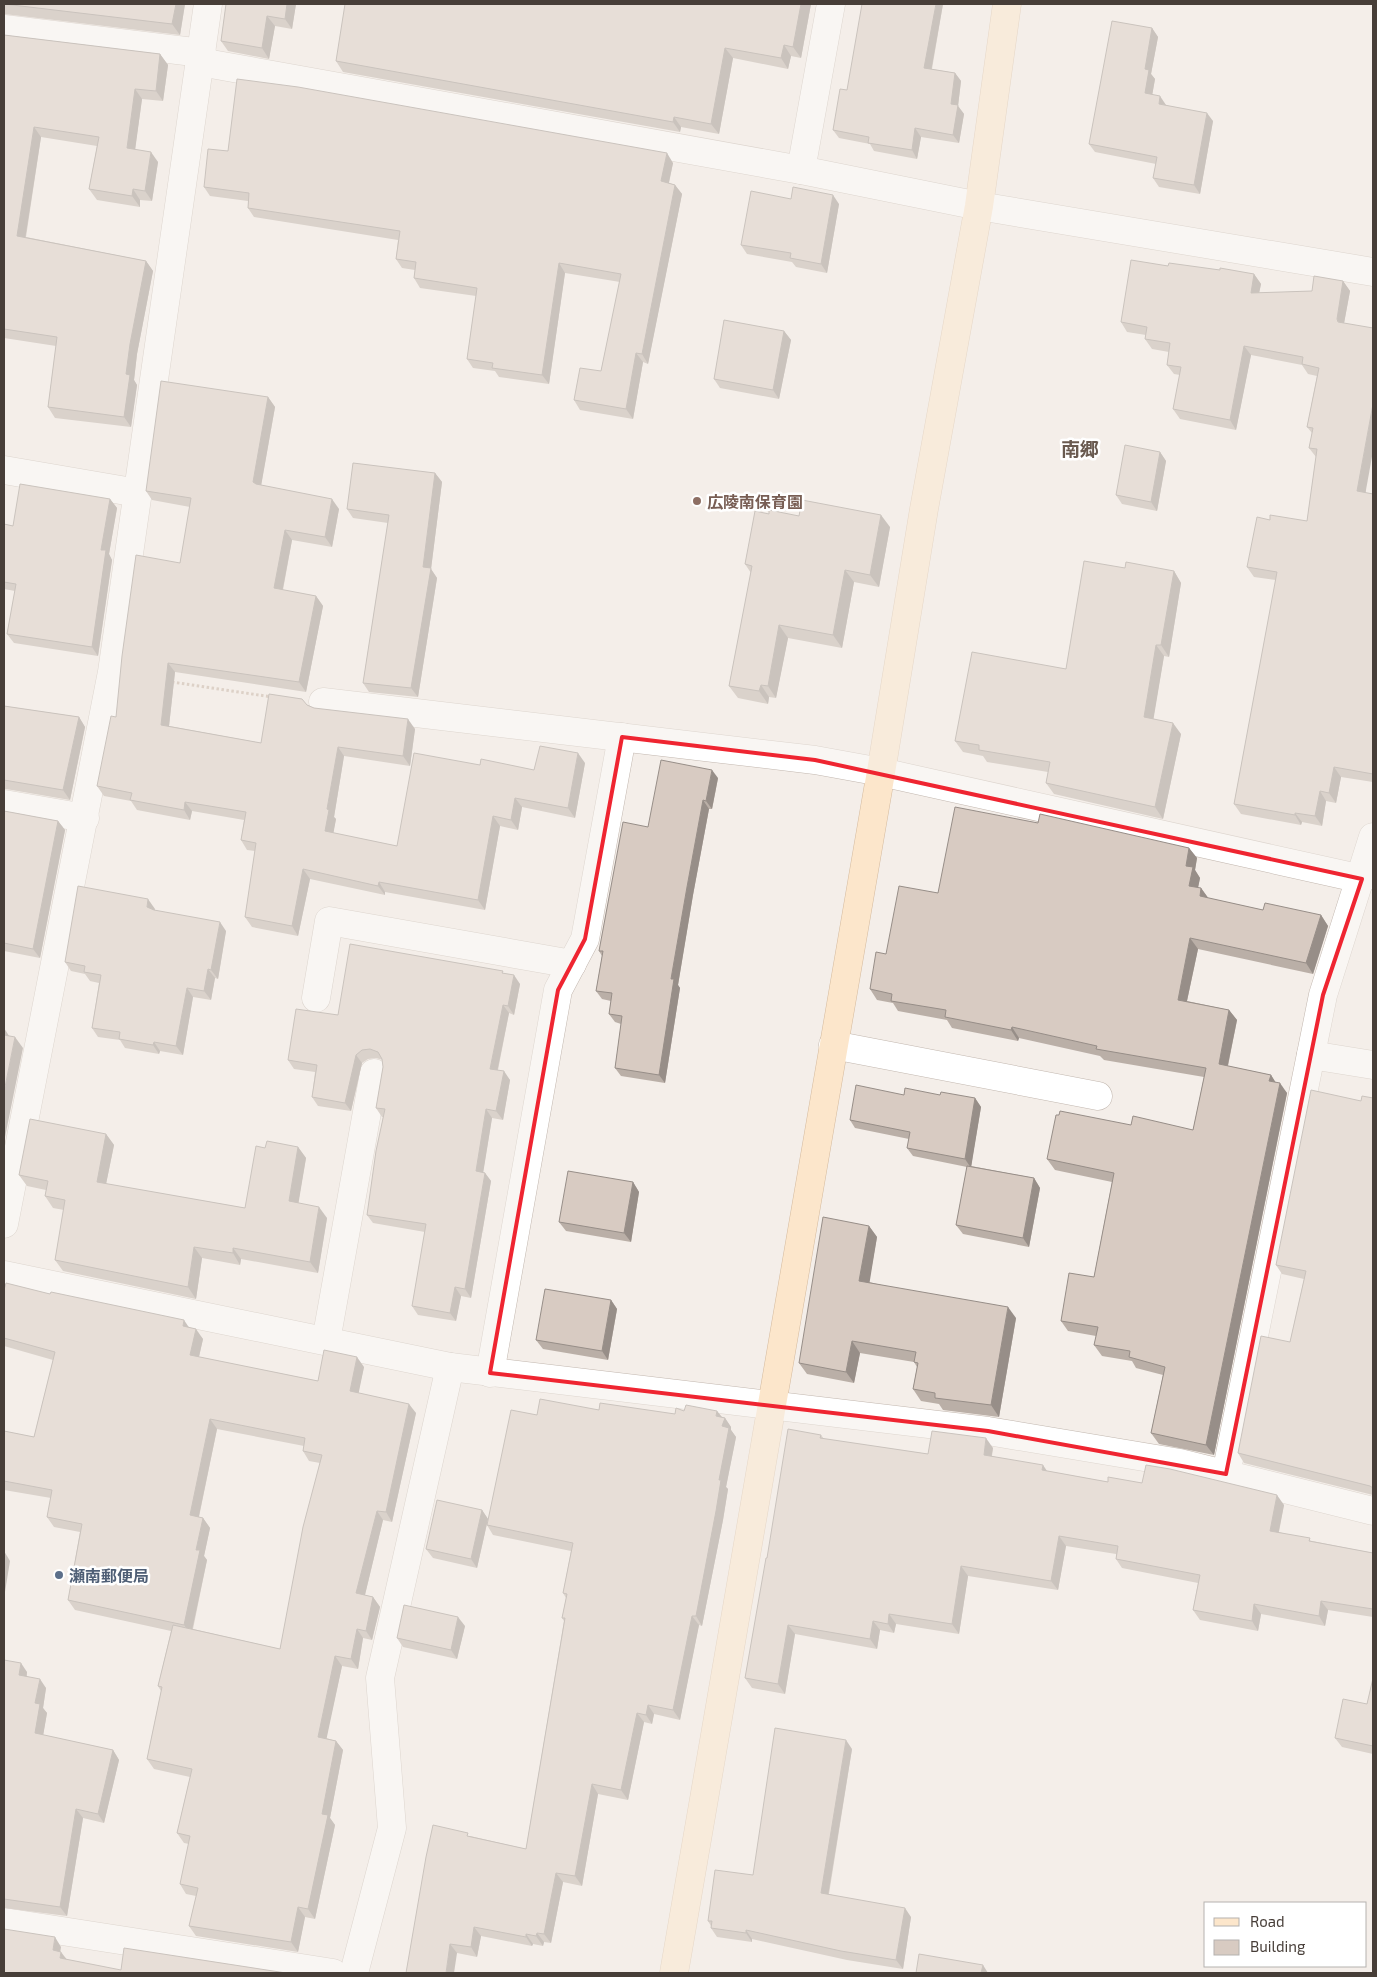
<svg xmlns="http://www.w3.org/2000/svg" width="1377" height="1977" viewBox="0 0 1377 1977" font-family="'Exo 2','Noto Sans JP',sans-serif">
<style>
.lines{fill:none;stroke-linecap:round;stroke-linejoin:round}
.street-casing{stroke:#c2b7af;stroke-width:29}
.secondary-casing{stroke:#d4ba9e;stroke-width:29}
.path{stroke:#c0ad9e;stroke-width:3;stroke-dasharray:2.5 2.5;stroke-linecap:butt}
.street{stroke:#fff;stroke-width:28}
.secondary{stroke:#fce6cb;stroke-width:28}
.wall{fill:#baafa7;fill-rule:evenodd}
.shaded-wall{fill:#978e88}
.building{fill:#d8cbc2;stroke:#978e88}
.marked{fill:none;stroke:#ef2531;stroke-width:4;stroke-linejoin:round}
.education-dot{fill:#8d6e63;stroke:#fff;stroke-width:2}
.service-dot{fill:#5c6f8a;stroke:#fff;stroke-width:2}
.labels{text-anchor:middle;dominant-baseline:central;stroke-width:5;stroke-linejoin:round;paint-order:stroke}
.education-label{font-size:16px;font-weight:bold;fill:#785e54;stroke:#fff;text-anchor:start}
.service-label{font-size:16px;font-weight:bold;fill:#4e5e75;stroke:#fff;text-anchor:start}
.quarter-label{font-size:19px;font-weight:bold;fill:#695a50;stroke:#fff}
</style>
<rect width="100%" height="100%" fill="#f4eee9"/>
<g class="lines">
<defs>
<g id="street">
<polyline points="4,29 202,53"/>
<polyline points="200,62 801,170 979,206 1373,272"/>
<polyline points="801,170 831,4"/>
<polyline points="4,470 138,493"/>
<polyline points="323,702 815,760 881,772 1362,879"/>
<polyline points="4,804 85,818"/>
<polyline points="316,998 329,921 572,964"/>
<polyline points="833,1045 1098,1096"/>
<polyline points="1311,1055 1373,1065"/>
<polyline points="4,1224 112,672 208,4"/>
<polyline points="4,1275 450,1367 988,1431 1180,1463 1373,1511"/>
<polyline points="326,1341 374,1073"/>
<polyline points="490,1373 558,990 585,939 622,737"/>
<polyline points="1226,1474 1323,995 1373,837"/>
<polyline points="4,1922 333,1973"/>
<polyline points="354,1973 392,1828 380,1678 450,1367"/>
</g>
<polyline id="secondary" points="674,1973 881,772 924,509 979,206 1007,4"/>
</defs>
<use href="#street" class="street-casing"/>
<use href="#secondary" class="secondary-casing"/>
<polyline class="path" points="172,682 272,697"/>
<use href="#street" class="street"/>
<use href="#secondary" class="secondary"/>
</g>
<g class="wall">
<polygon points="4,4 185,4 180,35 4,14"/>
<polygon points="226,4 296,4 292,29 275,26 269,59 228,51 221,41"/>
<polygon points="811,4 801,58 791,56 788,69 733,58 719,134 681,127 680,132 343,72 336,61"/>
<polygon points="943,4 932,69 955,73 961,81 958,106 964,114 959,143 921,137 917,159 874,151 870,144 839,138 833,130 847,90"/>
<polygon points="1152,28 1158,37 1151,74 1155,79 1152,95 1166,105 1213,121 1200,194 1159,187 1153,178 1156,164 1095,152 1089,144"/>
<polygon points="4,35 160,54 168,65 163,101 142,99 135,149 158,162 152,201 140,200 140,207 97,200 89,189 97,146 41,137 26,237 146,261 153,271 137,354 134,380 137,385 131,427 55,418 48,407 56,346 4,338"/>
<polygon points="228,151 673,163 669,183 675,185 682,194 648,364 643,362 633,419 580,410 574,400 601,371 620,282 565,273 549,384 499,377 495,371 473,368 467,359 476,296 420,288 414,278 415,270 402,268 396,259 398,240 254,217 248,208 248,201 210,196 204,187"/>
<polygon points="791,199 839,204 827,273 796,267 792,262 747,254 741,245"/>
<polygon points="1168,266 1220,270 1254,274 1261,284 1259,293 1312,291 1343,281 1350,291 1344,323 1366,493 1373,494 1373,782 1341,777 1336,803 1326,801 1322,826 1302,822 1301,825 1241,814 1234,804 1276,580 1254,577 1247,567 1270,520 1307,521 1316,457 1309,448 1312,433 1307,427 1317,376 1308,374 1302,365 1251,355 1236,430 1180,419 1173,409 1180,375 1174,374 1167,365 1169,352 1152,349 1145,339 1146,335 1127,332 1121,322"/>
<polygon points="784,331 791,340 779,399 720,388 714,379"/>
<polygon points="268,397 275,407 261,485 339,509 332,547 292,540 283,590 316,596 323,606 306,692 175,672 169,726 261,743 307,705 314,708 415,729 410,766 344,756 334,817 336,819 333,833 397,846 480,765 534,770 585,763 575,818 522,807 518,830 500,826 485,910 385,892 385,895 310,879 298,936 252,927 245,917 255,851 247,850 241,840 244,820 192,811 190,820 137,810 131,801 104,796 97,786 116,717 180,563 190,507 152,500 146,491"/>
<polygon points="1160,452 1166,461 1157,511 1122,504 1116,495"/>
<polygon points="435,473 442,482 431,569 437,578 418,697 369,692 363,683 388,523 353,518 347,509"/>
<polygon points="110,499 117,508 109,554 112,560 98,656 14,643 7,634 15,591 4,589 4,524 13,526"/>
<polygon points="769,514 799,516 890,527 879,587 854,582 842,648 788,638 776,698 769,697 768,704 738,698 729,686 751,573 745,564"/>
<polygon points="1174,571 1181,583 1169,657 1164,656 1153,719 1181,734 1163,819 1054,794 1046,783 1048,772 987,762 983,756 963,752 955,741 1066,669"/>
<polygon points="4,706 79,717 85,727 70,800 6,789 4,789"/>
<polygon points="718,778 712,809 709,809 693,895 678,985 680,988 665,1083 621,1076 615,1068 621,1024 615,1022 609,1014 611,1001 602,999 596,991 602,956 599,951 648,827"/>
<polygon points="4,811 58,821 65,830 40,958 4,951"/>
<polygon points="1038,823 1189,848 1197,858 1195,870 1200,878 1198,888 1201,888 1208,898 1263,910 1321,915 1328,926 1313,974 1198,949 1187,1001 1229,1010 1237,1020 1228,1066 1271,1075 1275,1082 1287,1093 1214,1455 1159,1444 1151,1433 1163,1375 1136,1368 1132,1361 1102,1356 1094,1345 1096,1336 1068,1331 1061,1321 1094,1277 1112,1182 1055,1170 1047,1159 1131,1125 1193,1130 1204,1077 1104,1060 1100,1056 1019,1038 1018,1041 952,1028 947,1020 898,1011 893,1003 877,1000 870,989 886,954 938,893"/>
<polygon points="155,909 154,910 226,931 218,979 215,978 211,1000 193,997 183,1055 160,1051 159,1054 125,1048 120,1040 98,1037 92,1028 99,983 90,981 85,974 71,971 65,962"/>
<polygon points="504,973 520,984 514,1015 509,1013 498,1070 510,1080 503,1120 492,1118 483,1172 485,1173 491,1181 471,1298 461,1296 456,1321 418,1315 412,1306 425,1232 373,1223 367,1215 383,1117 382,1117 376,1108 383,1067 383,1060 376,1058 368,1059 362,1063 351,1111 318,1106 312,1097 315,1072 294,1069 288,1060 338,1015"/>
<polygon points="904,1095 940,1095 975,1098 981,1107 971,1166 1034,1178 1040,1188 1029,1247 963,1234 956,1225 967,1167 913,1156 907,1148 909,1139 855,1128 850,1120"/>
<polygon points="1373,1098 1373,1495 1244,1463 1238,1453 1290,1342 1304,1279 1282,1274 1276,1265 1361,1101"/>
<polygon points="106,1134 114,1145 106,1184 245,1208 265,1148 298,1147 306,1158 298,1203 327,1218 318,1273 241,1259 240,1265 202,1258 196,1299 63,1271 55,1260 64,1210 53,1208 45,1196 46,1190 27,1186 19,1175"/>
<polygon points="633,1182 639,1192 631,1242 566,1231 559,1222"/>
<polygon points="869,1226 877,1237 869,1282 1016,1318 999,1417 943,1410 939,1404 921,1401 913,1389 917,1367 914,1362 860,1353 854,1383 807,1374 799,1363"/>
<path d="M4 1290 50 1294 189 1327 203 1339 199 1357 318 1381 364 1367 358 1393 416 1413 392 1522 383 1520 365 1595 373 1597 380 1607 372 1640 363 1638 358 1669 342 1666 326 1738 336 1741 343 1750 330 1818 335 1825 315 1919 305 1917 298 1952 196 1936 189 1926 196 1896 186 1894 180 1884 189 1844 184 1843 177 1833 190 1777 154 1769 147 1759 161 1691 158 1686 171 1631 75 1610 68 1600 80 1532 54 1527 47 1517 51 1498 4 1490V1431L34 1437 53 1360 4 1346ZM217 1429 304 1446 303 1451 309 1461 320 1463 280 1649 193 1629 207 1560 204 1556 210 1528 203 1518 199 1517Z"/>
<polygon points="611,1300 617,1309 608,1360 543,1349 536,1340"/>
<polygon points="599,1410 675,1414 684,1411 717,1411 722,1417 725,1418 731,1427 731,1430 736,1437 726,1487 728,1489 723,1520 702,1626 699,1625 680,1720 654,1714 652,1724 644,1722 628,1800 598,1794 582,1886 563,1882 551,1943 544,1942 543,1946 533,1944 532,1946 481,1936 477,1957 457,1953 406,1973 470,1836 526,1849 564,1621 562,1618 566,1598 563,1593 571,1551 493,1535 487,1525 537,1415"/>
<polygon points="821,1435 824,1439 928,1454 993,1448 992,1456 1047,1471 1108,1482 1142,1483 1284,1505 1279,1532 1312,1541 1373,1553 1373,1617 1328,1610 1325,1626 1261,1614 1258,1631 1200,1620 1193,1610 1198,1583 1122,1568 1116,1559 1116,1554 1066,1546 1058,1590 968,1576 959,1634 896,1624 894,1633 880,1630 877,1649 795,1634 785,1694 752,1688 745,1678 767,1558"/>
<polygon points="482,1510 488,1519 477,1568 433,1558 426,1549"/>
<polygon points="465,1626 457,1659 403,1647 397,1638"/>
<polygon points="4,1660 27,1672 27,1676 46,1688 43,1708 47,1713 43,1735 113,1750 119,1760 104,1823 83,1818 67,1916 4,1908"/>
<polygon points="1373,1678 1373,1754 1342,1747 1335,1738 1367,1704"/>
<polygon points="852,1749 829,1894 911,1917 903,1969 847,1960 752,1939 752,1942 717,1937 711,1928 711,1926 708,1921 753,1875"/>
</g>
<g class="shaded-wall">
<polygon points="176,4 185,4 180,35 172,24"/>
<polygon points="287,4 296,4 292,29 285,19"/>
<polygon points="801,4 811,4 801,58 793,47"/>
<polygon points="936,4 943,4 930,77 924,68"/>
<polygon points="267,16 275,26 269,59 262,48"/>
<polygon points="1152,28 1158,37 1151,74 1155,79 1151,102 1145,93 1145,69"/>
<polygon points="784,45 791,56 788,69 781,58"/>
<polygon points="725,48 733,58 719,134 711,124"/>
<polygon points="160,54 168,65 163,101 156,91"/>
<polygon points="955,73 961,81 958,106 964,114 959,143 953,135 951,104"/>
<polygon points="135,89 142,99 134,158 127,148"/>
<polygon points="1160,96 1166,105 1159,104"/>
<polygon points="1207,113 1213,121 1200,194 1194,185"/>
<polygon points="674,117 681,127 680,132 673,122"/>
<polygon points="34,127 41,137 24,246 17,236"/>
<polygon points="915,128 921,137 917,159 912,150"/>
<polygon points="151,152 158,162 152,201 145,191"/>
<polygon points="667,153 673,163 667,191 661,181"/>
<polygon points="675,185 682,194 648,364 642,354"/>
<polygon points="133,189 140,200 140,207 132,196"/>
<polygon points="833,195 839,204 827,273 821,264"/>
<polygon points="146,261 153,271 137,354 134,380 137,385 131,427 124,417 126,374 130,344"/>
<polygon points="559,263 565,273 549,384 542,375"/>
<polygon points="1254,274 1261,284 1257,303 1251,293"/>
<polygon points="1343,281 1350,291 1343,329 1345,332 1337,319"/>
<polygon points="784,331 791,340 779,399 773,390"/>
<polygon points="1244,346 1251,355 1236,430 1230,420"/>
<polygon points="636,353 643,362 633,419 626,409"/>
<polygon points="268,397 275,407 260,492 253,482"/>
<polygon points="1373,404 1373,451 1364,501 1357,491"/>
<polygon points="1160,452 1166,461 1157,511 1151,502"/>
<polygon points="435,473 442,482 431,569 437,578 418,697 411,688 423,567"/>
<polygon points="110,499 117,508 109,554 112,560 98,656 92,647 101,550"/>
<polygon points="332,499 339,509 332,547 325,537"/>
<polygon points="881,515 890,527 879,587 870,575"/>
<polygon points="285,530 292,540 281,598 274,588"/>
<polygon points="845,570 854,582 842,648 833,635"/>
<polygon points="1174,571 1181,583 1169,657 1161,645"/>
<polygon points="316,596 323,606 306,692 299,682"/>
<polygon points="779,625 788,638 776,698 768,686"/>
<polygon points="1156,645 1164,656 1152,728 1144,717"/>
<polygon points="168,663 175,672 168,735 161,725"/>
<polygon points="761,685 769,697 768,704 759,691"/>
<polygon points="79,717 85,727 70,800 63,790"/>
<polygon points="408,719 415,729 410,766 403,756"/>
<polygon points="1173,723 1181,734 1163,819 1155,807"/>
<polygon points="338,747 344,756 334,817 336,819 332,841 325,831 327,809"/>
<polygon points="578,753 585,763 575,818 568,808"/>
<polygon points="1334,767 1341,777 1336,803 1329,793"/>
<polygon points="712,770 718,778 712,809 706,801"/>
<polygon points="1320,791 1326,801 1322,826 1315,816"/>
<polygon points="515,798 522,807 518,830 511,820"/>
<polygon points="703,800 709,809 693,895 678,985 680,988 665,1083 659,1075 671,979 687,887"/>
<polygon points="185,802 192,811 190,820 184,810"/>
<polygon points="1295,813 1302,822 1301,825 1295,815"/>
<polygon points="493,816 500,826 485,910 478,900"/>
<polygon points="58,821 65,830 40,958 33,949"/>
<polygon points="1189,848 1197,858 1195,870 1200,878 1196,897 1189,886 1186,866"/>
<polygon points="303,869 310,879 298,936 292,926"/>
<polygon points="379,882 385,892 385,895 378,886"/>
<polygon points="1201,888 1209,899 1200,896"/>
<polygon points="148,899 155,909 153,916 147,907"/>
<polygon points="1321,915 1328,926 1313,974 1306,963"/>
<polygon points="220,922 226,931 218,979 211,970"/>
<polygon points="1190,938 1198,949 1185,1010 1178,1000"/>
<polygon points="208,969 215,978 211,1000 204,991"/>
<polygon points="514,975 520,984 514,1015 508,1006"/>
<polygon points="187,988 193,997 183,1055 176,1046"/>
<polygon points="503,1005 509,1013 496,1077 490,1069"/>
<polygon points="1229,1010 1237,1020 1226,1074 1219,1064"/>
<polygon points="1012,1027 1019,1038 1018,1041 1011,1030"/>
<polygon points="4,1028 11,1039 4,1036"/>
<polygon points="15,1037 23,1048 4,1142 4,1092"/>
<polygon points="154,1042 160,1051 159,1054 153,1045"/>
<polygon points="356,1055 362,1063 351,1111 345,1103"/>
<polygon points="504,1071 510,1080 503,1120 496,1111"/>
<polygon points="1271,1075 1278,1086 1269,1081"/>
<polygon points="1280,1083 1287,1093 1214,1455 1206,1445"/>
<polygon points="975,1098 981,1107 971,1168 965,1159"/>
<polygon points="486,1109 492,1118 482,1180 476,1171"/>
<polygon points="106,1134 114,1145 104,1194 97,1182"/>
<polygon points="298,1147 306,1158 297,1212 289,1201"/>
<polygon points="485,1173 491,1181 471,1298 465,1289"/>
<polygon points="1034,1178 1040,1188 1029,1247 1023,1238"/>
<polygon points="633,1182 639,1192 631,1242 624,1233"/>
<polygon points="319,1207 327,1218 318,1273 310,1262"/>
<polygon points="869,1226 877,1237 868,1292 859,1281"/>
<polygon points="194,1247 202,1258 196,1299 188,1287"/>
<polygon points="233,1248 241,1259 240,1265 233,1253"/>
<polygon points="455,1287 461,1296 456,1321 450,1313"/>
<polygon points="611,1300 617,1309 608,1360 602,1351"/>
<polygon points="1008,1307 1016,1318 999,1417 991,1405"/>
<polygon points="184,1320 190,1329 183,1326"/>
<polygon points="196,1329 203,1339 197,1365 190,1355"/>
<polygon points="852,1341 860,1353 854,1383 846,1372"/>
<polygon points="357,1357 364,1367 357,1401 350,1391"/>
<polygon points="409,1404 416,1413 392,1522 386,1512"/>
<polygon points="717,1411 724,1420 725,1418 731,1427 731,1430 736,1437 726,1487 728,1489 723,1520 702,1626 696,1616"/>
<polygon points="210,1419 217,1429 197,1525 190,1515"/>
<polygon points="986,1438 993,1448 990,1464 984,1455"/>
<polygon points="1043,1465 1049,1474 1042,1470"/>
<polygon points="1277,1495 1284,1505 1277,1540 1270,1531"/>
<polygon points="482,1510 488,1519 477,1568 471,1559"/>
<polygon points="377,1511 383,1520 363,1603 356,1593"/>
<polygon points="203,1518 210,1528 204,1556 207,1560 191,1635 184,1625 196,1550"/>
<polygon points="1059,1536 1066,1546 1058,1590 1051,1581"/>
<polygon points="4,1551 10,1561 4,1598"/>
<polygon points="961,1566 968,1576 959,1634 952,1624"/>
<polygon points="373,1597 380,1607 372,1640 366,1631"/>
<polygon points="1321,1601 1328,1610 1325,1626 1319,1616"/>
<polygon points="1254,1604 1261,1614 1258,1631 1252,1621"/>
<polygon points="889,1614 896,1624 894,1633 888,1624"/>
<polygon points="692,1616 699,1625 680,1720 673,1710"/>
<polygon points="458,1617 465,1626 457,1659 451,1650"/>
<polygon points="873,1621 880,1630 877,1649 870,1639"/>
<polygon points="788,1625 795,1634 785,1694 778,1684"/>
<polygon points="357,1629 363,1638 358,1669 351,1659"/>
<polygon points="335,1656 342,1666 325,1746 318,1737"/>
<polygon points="21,1663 27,1672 25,1684 19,1675"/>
<polygon points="40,1679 46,1688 43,1708 47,1713 42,1742 35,1733 35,1703"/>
<polygon points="648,1705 654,1714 652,1724 646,1715"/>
<polygon points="637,1713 644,1722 628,1800 621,1790"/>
<polygon points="846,1740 852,1749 827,1902 821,1893"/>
<polygon points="336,1741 343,1750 330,1818 335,1825 315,1919 308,1909 322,1814"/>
<polygon points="113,1750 119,1760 104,1823 98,1814"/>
<polygon points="592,1784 598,1794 582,1886 575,1876"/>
<polygon points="76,1809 83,1818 67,1916 60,1907"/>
<polygon points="556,1873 563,1882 551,1943 544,1934"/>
<polygon points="298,1907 305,1917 298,1952 291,1942"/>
<polygon points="905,1908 911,1917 903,1969 896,1960"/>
<polygon points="474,1927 481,1936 477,1957 471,1947"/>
<polygon points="746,1930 752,1939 752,1942 746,1933"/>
<polygon points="537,1933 544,1942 543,1946 536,1936"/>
<polygon points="526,1934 533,1944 532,1946 526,1937"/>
<polygon points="55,1937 61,1947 59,1960 53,1950"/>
<polygon points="450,1944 457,1953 454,1973 446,1973"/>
<polygon points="61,1952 68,1961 60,1958"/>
<polygon points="983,1965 988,1973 981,1973"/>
</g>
<g class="building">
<polygon points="4,4 176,4 172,24"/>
<polygon points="226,4 287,4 285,19 267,16 262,48 221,41"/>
<polygon points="345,4 801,4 793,47 784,45 781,58 725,48 711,124 674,117 673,122 336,61"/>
<polygon points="862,4 936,4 924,68 955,73 951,104 958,105 953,135 915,128 912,150 868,143 869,137 833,130 840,89 847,90"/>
<polygon points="1112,21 1152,28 1145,69 1149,70 1145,93 1160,96 1159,104 1207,113 1194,185 1153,178 1157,157 1089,144"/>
<polygon points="4,35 160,54 156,91 135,89 127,148 151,152 145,191 133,189 132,196 89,189 99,137 34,127 17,236 146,261 130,344 126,374 130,375 124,417 48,407 57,337 4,329"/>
<polygon points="237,79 298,87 667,153 661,181 675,185 642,354 636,353 626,409 574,400 580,368 601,371 621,274 559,263 542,375 492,368 493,363 467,359 477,288 414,278 416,262 396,259 400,231 248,208 249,193 204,187 208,149 228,151"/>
<polygon points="793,187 833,195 821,264 790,258 791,253 741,245 751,191 791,199"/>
<polygon points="1131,260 1168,266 1169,263 1220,270 1220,268 1254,274 1251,293 1312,291 1314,276 1343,281 1337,319 1338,322 1373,328 1373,404 1357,491 1373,494 1373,774 1334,767 1329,793 1320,791 1315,816 1295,813 1295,815 1234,804 1277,572 1247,567 1257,517 1270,520 1270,515 1307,521 1317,449 1309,448 1313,428 1307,427 1319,368 1302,364 1303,357 1244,346 1230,420 1173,409 1181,367 1167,365 1170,343 1145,339 1147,327 1121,322"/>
<polygon points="724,320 784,331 773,390 714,379"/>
<polygon points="161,381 268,397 253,482 256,484 332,499 325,537 285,530 274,588 316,596 299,682 168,663 161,725 261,743 269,694 302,699 307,705 314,708 408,719 403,756 338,747 327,809 329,810 325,831 397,846 414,753 480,765 481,759 534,770 540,746 578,753 568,808 515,798 511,820 493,816 478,900 379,882 378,886 303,869 292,926 245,917 256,843 241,840 246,812 185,802 184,810 130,800 132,793 97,786 111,716 116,717 122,656 136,555 180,563 191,498 146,491"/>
<polygon points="1125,445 1160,452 1151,502 1116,495"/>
<polygon points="353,463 435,473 423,567 431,568 411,688 363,683 389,515 347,509"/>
<polygon points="20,484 110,499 101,550 106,550 92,647 7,634 16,584 4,582 4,524 13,526"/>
<polygon points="802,500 881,515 870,575 845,570 833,635 779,625 768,686 761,685 759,691 729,686 752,566 745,564 755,511 769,514 769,510 799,516"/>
<polygon points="1084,561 1125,568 1126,562 1174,571 1161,645 1156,645 1144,717 1173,723 1155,807 1046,783 1050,762 979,750 979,745 955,741 972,652 1066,669"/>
<polygon points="4,706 79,717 63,790 4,780"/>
<polygon points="661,760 712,770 706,801 703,800 687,887 671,979 674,979 659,1075 615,1068 622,1016 609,1014 612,993 596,991 603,951 599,951 623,822 648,827"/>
<polygon points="955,807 1038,823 1040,814 1189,848 1186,866 1193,867 1189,886 1201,888 1200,896 1263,910 1265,903 1321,915 1306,963 1190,938 1178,1000 1229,1010 1219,1064 1271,1075 1269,1081 1280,1083 1206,1445 1151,1433 1165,1367 1129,1357 1130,1351 1094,1345 1098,1327 1061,1321 1069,1273 1094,1277 1114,1173 1047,1159 1056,1115 1059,1115 1060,1111 1131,1125 1133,1116 1193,1130 1206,1068 1096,1049 1097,1046 1012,1027 1011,1030 945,1017 946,1010 891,1001 892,994 870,989 876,952 886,954 899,886 938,893"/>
<polygon points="4,811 58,821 33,949 4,943"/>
<polygon points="78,886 148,899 147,907 154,910 220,922 211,970 208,969 204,991 187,988 176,1046 154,1042 153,1045 119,1039 120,1032 92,1028 101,975 84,972 85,966 65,962"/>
<polygon points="350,944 503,971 502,973 514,975 508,1006 503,1005 490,1069 504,1071 496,1111 486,1109 476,1171 485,1173 465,1289 455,1287 450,1313 412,1306 426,1224 367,1215 376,1151 385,1109 376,1108 383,1067 382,1059 378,1052 370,1049 362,1050 356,1055 345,1103 312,1097 317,1065 288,1060 296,1009 338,1015"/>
<polygon points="4,1035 15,1037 4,1092"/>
<polygon points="856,1085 904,1095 905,1088 940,1095 941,1092 975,1098 965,1159 907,1148 910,1132 850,1120"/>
<polygon points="1311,1090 1361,1101 1362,1096 1373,1098 1373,1488 1370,1486 1238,1453 1261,1336 1290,1342 1306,1271 1276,1265"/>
<polygon points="30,1119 106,1134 97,1182 245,1208 256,1146 265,1148 267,1141 298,1147 289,1201 319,1207 310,1262 233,1248 233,1253 194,1247 188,1287 55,1260 65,1200 45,1196 48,1181 19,1175"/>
<polygon points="967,1166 1034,1178 1023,1238 956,1225"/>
<polygon points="568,1171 633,1182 624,1233 559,1222"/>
<polygon points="823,1217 869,1226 859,1281 1008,1307 991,1405 935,1398 935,1393 913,1389 918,1363 914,1362 916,1352 852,1341 846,1372 799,1363"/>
<polygon points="6,1283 50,1294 51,1292 184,1320 183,1326 196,1329 190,1355 318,1381 324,1350 357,1357 350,1391 409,1404 386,1512 377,1511 356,1593 373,1597 366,1631 357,1629 351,1659 335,1656 318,1737 336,1741 322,1814 328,1815 308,1909 298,1907 291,1942 189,1926 198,1888 180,1884 190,1836 177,1833 192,1769 147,1759 162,1687 158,1686 173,1625 280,1649 303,1527 322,1455 303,1451 305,1438 210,1419 190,1515 203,1518 196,1550 200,1550 184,1625 68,1600 82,1524 47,1517 52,1490 4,1481 4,1431 34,1437 55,1352 4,1338 4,1290"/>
<polygon points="545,1289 611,1300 602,1351 536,1340"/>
<polygon points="540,1399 599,1410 600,1403 675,1414 676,1408 684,1411 686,1405 717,1411 716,1416 725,1418 722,1426 729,1428 719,1480 721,1480 716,1511 696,1616 692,1616 673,1710 648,1705 646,1715 637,1713 621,1790 592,1784 575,1876 556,1873 544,1934 537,1933 536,1936 526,1934 526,1937 474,1927 471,1947 450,1944 446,1973 406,1973 426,1857 433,1825 468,1833 467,1836 526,1849 565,1618 562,1618 567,1594 563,1593 573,1543 487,1525 511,1410 537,1415"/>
<polygon points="788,1429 821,1435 820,1438 928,1454 932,1431 986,1438 984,1455 1043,1465 1042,1470 1108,1482 1108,1477 1142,1483 1146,1465 1170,1469 1277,1495 1270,1531 1310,1538 1309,1541 1373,1553 1373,1609 1321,1601 1319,1616 1254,1604 1252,1621 1193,1610 1200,1575 1116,1559 1118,1546 1059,1536 1051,1581 961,1566 952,1624 889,1614 888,1624 873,1621 870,1639 788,1625 778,1684 745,1678 766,1558 767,1558"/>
<polygon points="437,1500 482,1510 471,1559 426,1549"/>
<polygon points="404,1605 458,1617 451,1650 397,1638"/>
<polygon points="4,1660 21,1663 19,1675 40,1679 35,1703 40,1704 35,1733 113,1750 98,1814 76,1809 60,1907 4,1899"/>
<polygon points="1373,1678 1373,1746 1335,1738 1343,1699 1367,1704"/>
<polygon points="775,1728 846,1740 821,1893 905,1908 896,1960 841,1951 746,1930 746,1933 711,1928 712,1921 708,1921 715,1870 753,1875"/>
<polygon points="4,1929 55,1937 53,1950 61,1952 60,1958 121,1970 124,1948 286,1973 4,1973"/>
<polygon points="919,1954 983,1965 981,1973 916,1973"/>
</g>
<path d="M0 0H1377V1977H0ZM622 737 815 760 1362 879 1323 995 1226 1474 988 1431 490 1373 558 990 585 939Z" fill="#f4eee9" fill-opacity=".55" fill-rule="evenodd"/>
<path class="marked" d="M622 737 815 760 1362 879 1323 995 1226 1474 988 1431 490 1373 558 990 585 939Z"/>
<circle class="education-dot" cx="697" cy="501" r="5"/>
<circle class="service-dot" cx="59" cy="1575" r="5"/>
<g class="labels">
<g class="education-label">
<text x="707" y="501">広陵南保育園</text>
</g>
<g class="service-label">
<text x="69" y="1575">瀬南郵便局</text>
</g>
<g class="quarter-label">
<text x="1080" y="448">南郷</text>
</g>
</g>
<rect width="1377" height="1977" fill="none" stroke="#473e38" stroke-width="10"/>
<rect x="1204" y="1902" width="162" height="65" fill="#ffffff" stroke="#b5b2af"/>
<rect x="1214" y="1918" width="25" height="8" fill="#fce6cb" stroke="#b5b2af"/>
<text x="1250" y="1927" font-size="15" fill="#473e38">Road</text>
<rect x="1214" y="1940" width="25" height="15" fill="#d8cbc2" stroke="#b5b2af"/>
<text x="1250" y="1952" font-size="15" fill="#473e38">Building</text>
</svg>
